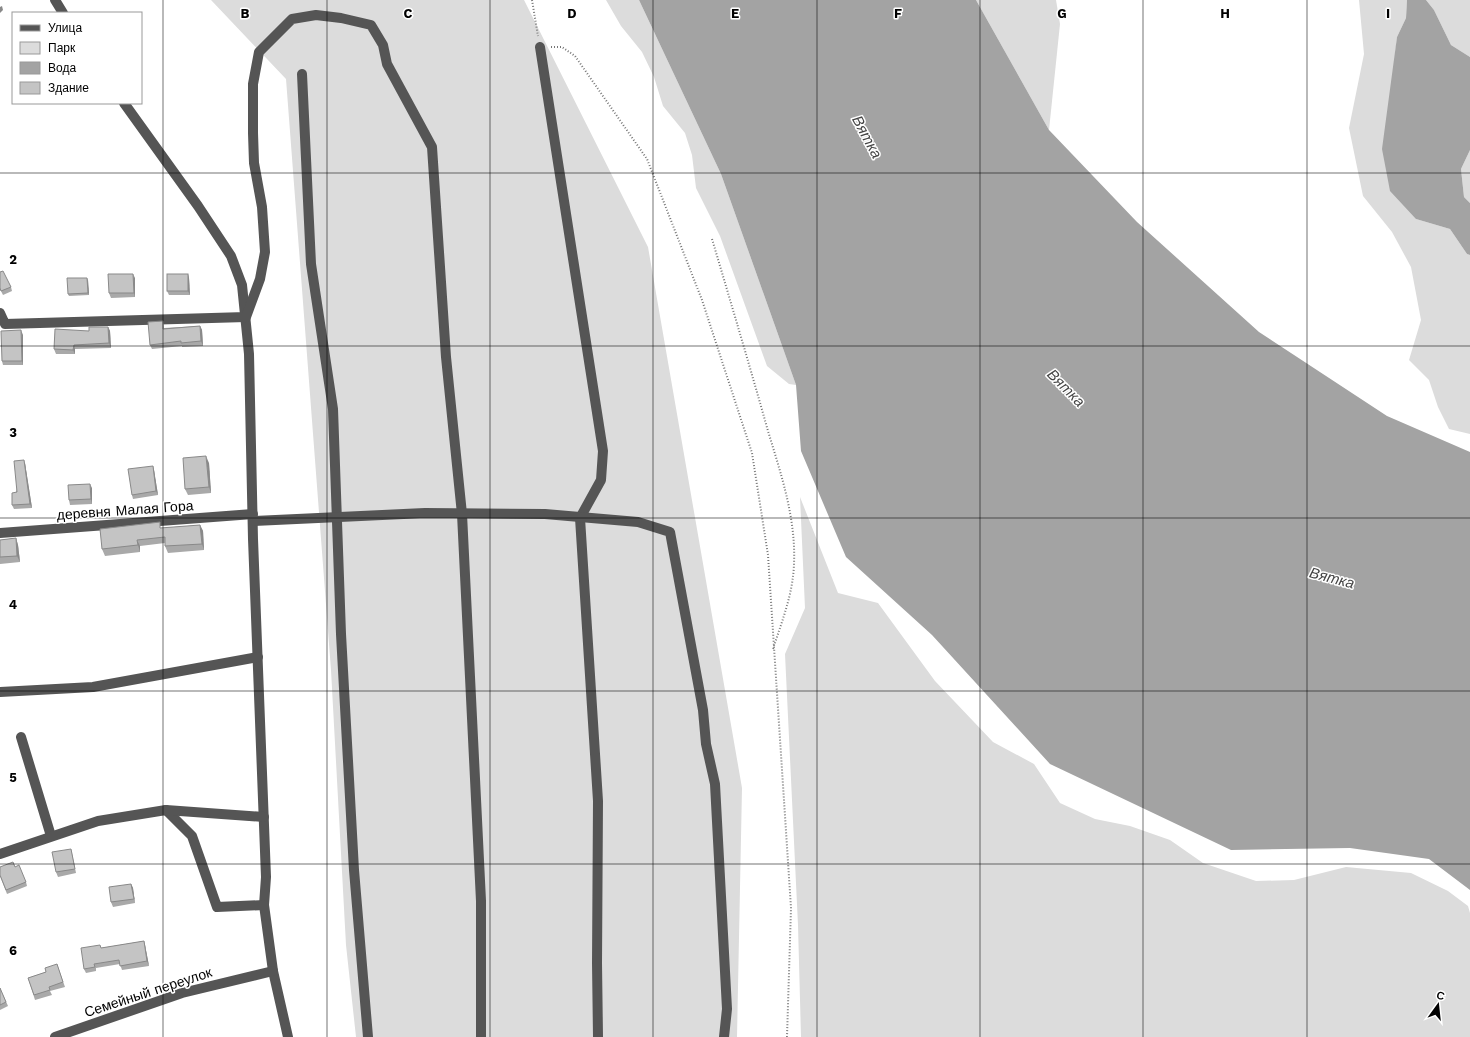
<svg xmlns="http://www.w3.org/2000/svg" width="1470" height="1037" viewBox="0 0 1470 1037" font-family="'Work Sans',sans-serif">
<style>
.green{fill:#dcdcdc}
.water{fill:#a3a3a3}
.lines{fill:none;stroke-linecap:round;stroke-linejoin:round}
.path{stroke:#777;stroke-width:2;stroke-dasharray:1 2;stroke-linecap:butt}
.minor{stroke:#555;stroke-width:10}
.wall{fill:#a9a9a9}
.shaded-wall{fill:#898989}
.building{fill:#c4c4c4;stroke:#898989}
.grid{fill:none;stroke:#000;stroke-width:1;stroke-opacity:0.55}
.labels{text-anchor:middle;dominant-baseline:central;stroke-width:3;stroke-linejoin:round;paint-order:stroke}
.street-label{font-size:14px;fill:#000;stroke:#fff}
.water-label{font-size:15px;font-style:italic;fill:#444;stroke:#fff}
.grid-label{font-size:13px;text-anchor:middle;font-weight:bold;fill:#000;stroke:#fff;stroke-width:3;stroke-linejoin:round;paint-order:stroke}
</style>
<rect width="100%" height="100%" fill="#fff"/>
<g class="green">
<polygon points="211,0 524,0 648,247 742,788 737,1037 356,1037 346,945 331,670 286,79"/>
<polygon points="606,0 639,0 721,174 796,385 789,384 767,366 720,236 696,188 692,155 685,133 663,106 654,77 642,52 621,26"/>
<polygon points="976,0 1056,0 1060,24 1049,130"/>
<polygon points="1359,0 1407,0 1406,18 1397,37 1393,74 1416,219 1450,229 1467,254 1470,255 1470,434 1449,429 1438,407 1429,380 1409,360 1421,320 1411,267 1392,232 1363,196 1349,128 1364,54"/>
<polygon points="1426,0 1470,0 1470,57 1451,45 1434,10"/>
<polygon points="1470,150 1470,203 1464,197 1461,169"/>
<polygon points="800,497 838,593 878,603 935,681 993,742 1034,764 1060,803 1095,819 1130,826 1170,840 1203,863 1256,881 1294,880 1346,867 1411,873 1448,891 1468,906 1470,913 1470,1037 801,1037 798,925 785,654 805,608"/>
</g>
<g class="water">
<polygon points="639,0 976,0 1049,130 1137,222 1259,332 1387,416 1470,452 1470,890 1429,859 1350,848 1231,850 1050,764 932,635 846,557 801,451 796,385 721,174"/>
<polygon points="1407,0 1426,0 1434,10 1451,45 1470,57 1470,150 1461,169 1464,197 1470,203 1470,255 1467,254 1450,229 1416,219 1390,191 1382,149 1397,37 1406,18"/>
</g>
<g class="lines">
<g class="path">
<polyline points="532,0 538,36"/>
<polyline points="551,47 562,47 575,56 647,159 702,300 752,453 768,555 791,908 787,1037"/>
<path d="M712 239C731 303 750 367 768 431 781 474 796 518 794 564 793 594 782 621 773 649"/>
</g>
<g class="minor">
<polyline points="55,0 63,13"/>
<polyline points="540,47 603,451 601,480 580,518 598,801 597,963 598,1037"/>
<polyline points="302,74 311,264 333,409 341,634 354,870 368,1037"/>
<polyline points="124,103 198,206 231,256 242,285 249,354 253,539 266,877 264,905 273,971 288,1037"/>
<polyline points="0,313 5,324 246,317 260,279 265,252 262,207 254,163 253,133 253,84 259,52 292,19 316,15 341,18 371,25 383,45 387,64 432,147 446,357 462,514 481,901 481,1037"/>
<polyline points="253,521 425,513 545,514 638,522 670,532 703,710 706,744 715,784 727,1009 724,1037"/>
<polyline points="0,533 253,514"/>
<polyline points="0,692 93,687 258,657"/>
<polyline points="21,737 51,836"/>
<polyline points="166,810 192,836 217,907 264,905"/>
<polyline points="0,854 98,821 166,810 264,817"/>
<polyline points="55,1037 182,993 273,971"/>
</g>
</g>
<g class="wall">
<polygon points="0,272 11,287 12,291 3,295 0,289"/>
<polygon points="188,274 189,278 190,295 169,295 167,291"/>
<polygon points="135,278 135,297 111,298 109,293"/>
<polygon points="88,280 89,295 69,296 68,294"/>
<polygon points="163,321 164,328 200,326 202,330 203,346 182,347 182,346 152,349 150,345"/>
<polygon points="108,327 110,331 111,348 75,349 75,354 56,354 54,349 89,331"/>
<polygon points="23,335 23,365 3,365 2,361"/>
<polygon points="25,463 32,508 14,509 12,505"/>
<polygon points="209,463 211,493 188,495 185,489"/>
<polygon points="153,466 154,470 158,495 133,499 132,495"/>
<polygon points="92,488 92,504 70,505 69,500"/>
<polygon points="200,525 203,531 204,550 168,553 165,546 165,543 140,546 140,552 105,556 102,549 162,528"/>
<polygon points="16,538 18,545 20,562 0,564 0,540"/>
<polygon points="71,849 72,853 76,873 58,877 56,872"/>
<polygon points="0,876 26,882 27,886 7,894"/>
<polygon points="131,884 133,888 135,903 113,907 111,902"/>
<polygon points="144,941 145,945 149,966 122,970 120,964 96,968 96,971 86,973 84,969 101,948"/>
<polygon points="57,964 65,987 50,991 52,995 35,1000 28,978 46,972"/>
<polygon points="0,988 8,1006 0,1010"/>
</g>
<g class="shaded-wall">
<polygon points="2,6 3,10 0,13 0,7"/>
<polygon points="133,274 135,278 135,297 134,293"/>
<polygon points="188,274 189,278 190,295 188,291"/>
<polygon points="87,278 88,280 89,295 88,293"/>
<polygon points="200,326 202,330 203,346 201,341"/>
<polygon points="108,327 110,331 111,348 109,343"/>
<polygon points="21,330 23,335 23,365 22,361"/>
<polygon points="74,345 75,349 75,354 73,350"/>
<polygon points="206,456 209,463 211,493 209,487"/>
<polygon points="24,460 25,463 32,508 30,504"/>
<polygon points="153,466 154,470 158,495 156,491"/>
<polygon points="90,484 92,488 92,504 91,499"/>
<polygon points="200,525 203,531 204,550 202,544"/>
<polygon points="16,538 18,545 20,562 17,556"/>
<polygon points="137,540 140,546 140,552 138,545"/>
<polygon points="131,884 133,888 135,903 134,899"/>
<polygon points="144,941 145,945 149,966 147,961"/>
</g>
<g class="building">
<polygon points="3,271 11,287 1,291 0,288 0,272"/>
<polygon points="108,274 133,274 134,293 109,293"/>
<rect x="167" y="274" width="21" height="17"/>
<polygon points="67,278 87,278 88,293 68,294"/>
<polygon points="163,321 163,329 200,326 201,341 181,343 181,341 150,345 148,322"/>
<polygon points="89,327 108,327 109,343 74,345 73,350 54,349 55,329 89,331"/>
<polygon points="21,330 22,361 2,361 1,331"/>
<polygon points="206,456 209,487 185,489 183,458"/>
<polygon points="24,460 30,504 12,505 12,493 17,492 14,461"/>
<polygon points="153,466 156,491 132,495 128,469"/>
<polygon points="90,484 91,499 69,500 68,485"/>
<polygon points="160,522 160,528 200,525 202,544 165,546 165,537 137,540 138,545 102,549 100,529"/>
<polygon points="16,538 17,556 0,557 0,540"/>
<polygon points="71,849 75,869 56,872 52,852"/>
<polygon points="13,862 15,867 19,865 26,882 6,890 0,875 0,867"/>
<polygon points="131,884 134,899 111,902 109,887"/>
<polygon points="144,941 147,961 120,966 119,960 94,964 95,967 84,969 81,948 100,945 101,948"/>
<polygon points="57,964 63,982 49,987 50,990 34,995 28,978 46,972 45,968"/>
<polygon points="0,988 6,1002 0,1005"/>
</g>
<path class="grid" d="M163 0V1037M327 0V1037M490 0V1037M653 0V1037M817 0V1037M980 0V1037M1143 0V1037M1307 0V1037M0 173H1470M0 346H1470M0 518H1470M0 691H1470M0 864H1470"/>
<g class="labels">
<g class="street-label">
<text transform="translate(125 510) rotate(-4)">деревня Малая Гора</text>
<text transform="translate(148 992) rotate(-18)">Семейный переулок</text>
</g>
<g class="water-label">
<text transform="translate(867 137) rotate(62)">Вятка</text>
<text transform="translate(1066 388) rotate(45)">Вятка</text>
<text transform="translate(1332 578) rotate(15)">Вятка</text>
</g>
</g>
<g class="grid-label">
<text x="245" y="18">B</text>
<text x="408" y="18">C</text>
<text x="572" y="18">D</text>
<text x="735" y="18">E</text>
<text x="898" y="18">F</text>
<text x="1062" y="18">G</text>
<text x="1225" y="18">H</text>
<text x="1388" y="18">I</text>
<text x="13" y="264">2</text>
<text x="13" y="437">3</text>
<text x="13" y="609">4</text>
<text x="13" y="782">5</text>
<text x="13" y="955">6</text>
</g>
<rect x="12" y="12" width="130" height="92" fill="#ffffff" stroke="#999999"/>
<rect x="20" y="25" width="20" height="6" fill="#555555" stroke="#999999"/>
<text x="48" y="32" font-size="12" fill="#000000">Улица</text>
<rect x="20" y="42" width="20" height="12" fill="#dcdcdc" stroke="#999999"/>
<text x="48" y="52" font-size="12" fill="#000000">Парк</text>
<rect x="20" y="62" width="20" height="12" fill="#a3a3a3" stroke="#999999"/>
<text x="48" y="72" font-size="12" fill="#000000">Вода</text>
<rect x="20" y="82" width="20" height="12" fill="#c4c4c4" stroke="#999999"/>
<text x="48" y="92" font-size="12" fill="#000000">Здание</text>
<g transform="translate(1438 1005) rotate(15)" stroke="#ffffff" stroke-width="3" paint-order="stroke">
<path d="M0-3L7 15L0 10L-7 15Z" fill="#000000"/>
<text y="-6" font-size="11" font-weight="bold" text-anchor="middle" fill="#000000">С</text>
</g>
</svg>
